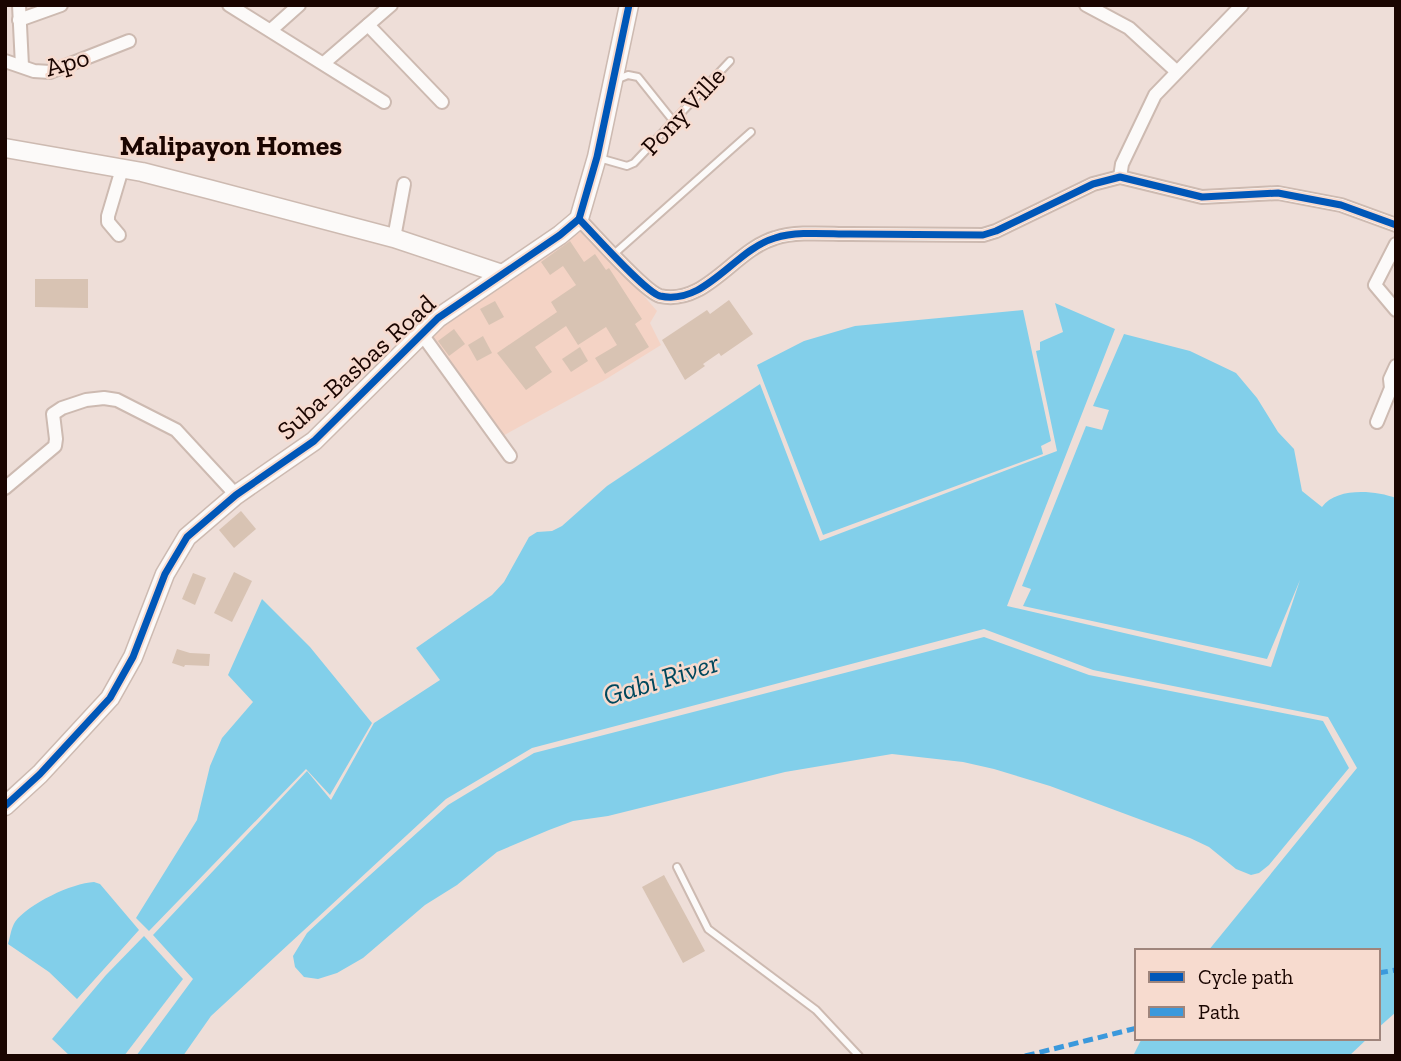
<svg xmlns="http://www.w3.org/2000/svg" width="1401" height="1061" viewBox="0 0 1401 1061" font-family="'Zilla Slab',serif">
<style>
.built{fill:#f4d3c5}
.water{fill:#82cfea}
.building{fill:#d8c3b3}
.lines{fill:none;stroke-linecap:round;stroke-linejoin:round}
.lane-casing{stroke:#cdbab1;stroke-width:10}
.street-casing{stroke:#cdbab1;stroke-width:16}
.secondary-casing{stroke:#cdbab1;stroke-width:21}
.lane{stroke:#fcfaf9;stroke-width:6}
.street{stroke:#fcfaf9;stroke-width:12}
.secondary{stroke:#fcfaf9;stroke-width:18}
.quiet{stroke:#3b99dc;stroke-width:5;stroke-dasharray:10 5;stroke-linecap:butt}
.cycleway-casing{stroke:#f7dbcf;stroke-width:11}
.cycleway{stroke:#0057b8;stroke-width:7}
.labels{text-anchor:middle;dominant-baseline:central;stroke-width:5;stroke-linejoin:round;paint-order:stroke}
.street-label{font-size:26px;fill:#1a0500;stroke:#f7dbcf}
.neighbourhood-label{font-size:28px;font-weight:bold;fill:#1a0500;stroke:#f7dbcf}
.water-label{font-size:28px;font-style:italic;fill:#00485d;stroke:#f7dbcf}
</style>
<rect width="100%" height="100%" fill="#eeded8"/>
<polygon class="built" points="582,225 657,311 650,323 661,345 603,381 499,438 425,334"/>
<g class="water">
<path d="M1055 303 1115 329 1007 606 1271 667 1300 580 1267 659 1023 606 1031 589 1022 586 1086 426 1102 430 1109 410 1093 406 1124 334 1190 351 1236 373 1257 398 1278 432 1294 449 1302 491 1322 507C1336 487 1375 490 1396 498V1012L1378 1028V951H1208L1357 768 1328 717 1093 670 984 629 532 748 446 799 211 1016 183 1056H136L193 979 153 935 307 771 331 800 374 723 440 680 416 648 492 595 504 582 529 537 537 532 552 531 562 526 607 486 760 384 820 541 1057 451 1036 351 1040 350V342L1063 332Z"/>
<polygon points="1023,310 1051,441 1041,446 1043,454 823,535 757,365 804,341 855,326"/>
<polygon points="262,599 310,647 372,723 330,795 306,769 149,931 136,918 197,820 210,766 222,738 253,702 228,675"/>
<polygon points="984,637 1089,675 1323,721 1349,768 1269,865 1259,873 1251,875 1236,869 1209,847 1190,838 1050,786 994,769 963,762 892,754 785,772 608,816 573,821 549,830 497,852 457,885 425,905 363,958 337,973 318,979 304,977 295,967 293,956 307,933 350,893 448,805 534,753"/>
<path d="M94 882 100 884 139 930 77 999 49 972 8 944C10 938 11 928 15 922 28 904 72 883 94 882Z"/>
<polygon points="144,936 183,979 124,1056 70,1056 52,1039 106,975"/>
<polygon points="1142,1038 1368,1038 1349,1056 1133,1056"/>
</g>
<g class="building">
<polygon points="570,241 584,262 595,254 606,270 609,268 642,319 635,324 649,347 605,374 595,358 617,345 606,327 578,345 566,326 535,347 552,372 526,390 497,353 557,312 551,302 576,285 563,266 550,275 541,262"/>
<polygon points="35,279 88,279 88,308 35,307"/>
<polygon points="729,300 753,334 721,356 719,353 703,364 705,366 685,380 662,340 707,310 710,314"/>
<polygon points="495,301 504,317 489,325 480,309"/>
<polygon points="454,329 465,344 449,356 438,341"/>
<polygon points="483,336 492,353 477,361 468,345"/>
<polygon points="580,347 588,361 571,372 562,359"/>
<polygon points="241,511 256,529 234,548 219,530"/>
<polygon points="234,572 252,581 232,622 214,613"/>
<polygon points="193,573 206,578 195,605 182,599"/>
<polygon points="177,649 190,653 210,654 209,666 185,665 184,667 172,663"/>
<polygon points="664,875 705,951 683,963 642,887"/>
</g>
<g class="lines">
<defs>
<g id="lane">
<polyline points="618,79 628,75 638,77 674,122"/>
<polyline points="599,158 627,166 634,163 730,61"/>
<polyline points="614,254 751,132"/>
<polyline points="677,867 708,929 816,1010 859,1056"/>
</g>
<g id="street">
<polyline points="19,5 22,66"/>
<polyline points="229,5 384,102"/>
<polyline points="1086,5 1129,28 1176,71"/>
<polyline points="19,20 61,5"/>
<polyline points="368,25 442,102"/>
<polyline points="271,30 299,5"/>
<polyline points="5,61 34,71 50,72 129,41"/>
<polyline points="324,63 391,5"/>
<polyline points="1120,177 1122,164 1155,95 1242,5"/>
<path d="M579 219C594 234 645 292 660 296 706 306 734 250 775 238 797 231 827 234 850 234 894 234 939 235 983 235L996 231 1093 184 1120 177 1202 197 1278 193 1341 205 1396 225"/>
<polyline points="119,235 108,222 108,216 122,169"/>
<polyline points="394,238 404,184"/>
<polyline points="1396,244 1375,285 1396,310"/>
<polyline points="421,333 510,456"/>
<polyline points="1377,422 1391,388 1390,379 1396,366"/>
<polyline points="5,488 55,446 56,439 53,414 62,408 86,400 104,398 117,400 176,430 236,495"/>
</g>
<g id="secondary">
<polyline points="5,148 142,172 212,190 394,238 502,274"/>
<polyline points="5,806 40,774 110,698 133,657 165,574 187,537 236,495 314,441 438,318 560,235 579,219 597,157 629,5"/>
</g>
</defs>
<use href="#lane" class="lane-casing"/>
<use href="#street" class="street-casing"/>
<use href="#secondary" class="secondary-casing"/>
<use href="#lane" class="lane"/>
<use href="#street" class="street"/>
<use href="#secondary" class="secondary"/>
<g class="quiet">
<polyline points="1378,973 1396,970"/>
<polyline points="1025,1056 1137,1028"/>
</g>
<defs>
<g id="cycleway">
<path d="M579 219C594 234 645 292 660 296 706 306 734 250 775 238 797 231 827 234 850 234 894 234 939 235 983 235L996 231 1093 184 1120 177 1202 197 1278 193 1341 205 1396 225"/>
<polyline points="5,806 40,774 110,698 133,657 165,574 187,537 236,495 314,441 438,318 560,235 579,219 597,157 629,5"/>
</g>
</defs>
<use href="#cycleway" class="cycleway-casing"/>
<use href="#cycleway" class="cycleway"/>
</g>
<g class="labels">
<g class="street-label">
<text transform="translate(67 62) rotate(-16)">Apo</text>
<text transform="translate(683 111) rotate(-47)">Pony Ville</text>
<text transform="translate(356 367) rotate(-42)">Suba-Basbas Road</text>
</g>
<g class="neighbourhood-label">
<text x="231" y="145">Malipayon Homes</text>
</g>
<g class="water-label">
<text transform="translate(661 679) rotate(-17)">Gabi River</text>
</g>
</g>
<rect width="1401" height="1061" fill="none" stroke="#1a0500" stroke-width="14"/>
<rect x="1135" y="949" width="245" height="91" fill="#f7dbcf" stroke="#9f857c" stroke-width="2"/>
<rect x="1149" y="972" width="35" height="10" fill="#0057b8" stroke="#9f857c" stroke-width="2"/>
<text x="1198" y="984" font-size="21" fill="#1a0500">Cycle path</text>
<rect x="1149" y="1007" width="35" height="10" fill="#3b99dc" stroke="#9f857c" stroke-width="2"/>
<text x="1198" y="1019" font-size="21" fill="#1a0500">Path</text>
</svg>
